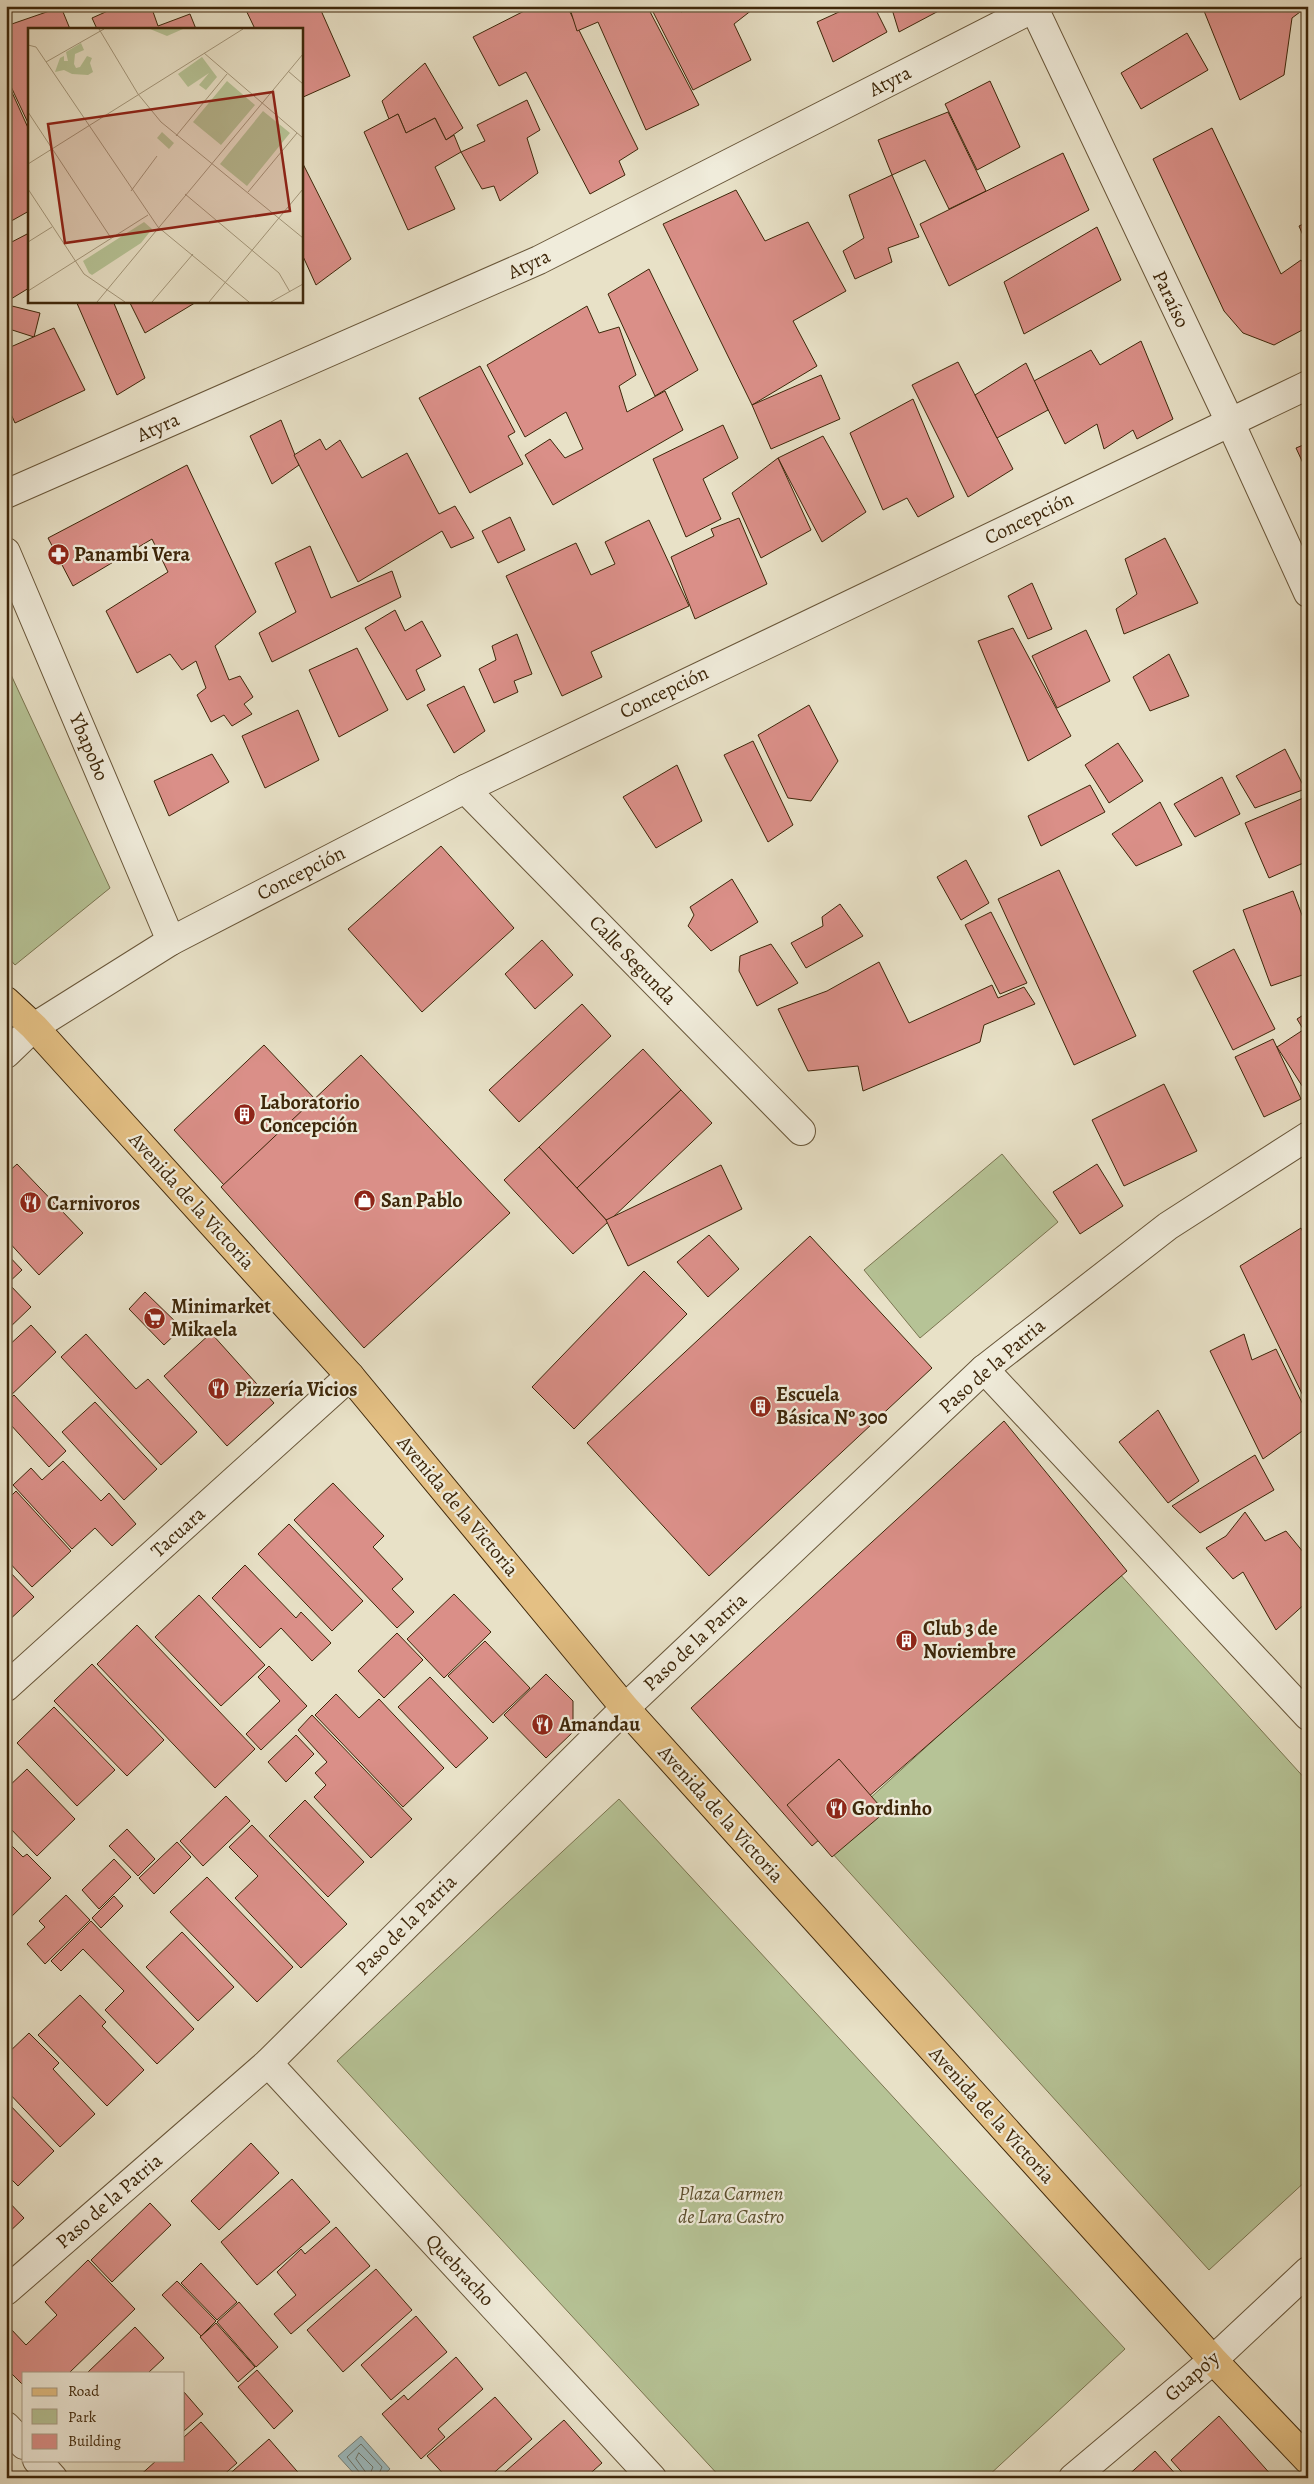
<svg xmlns="http://www.w3.org/2000/svg" width="1314" height="2484" viewBox="0 0 1314 2484" font-family="Alegreya,serif">
<style>
.green{fill:#b6c396;stroke:#7a7550}
.water{fill:#9cbbc0;stroke:#768077}
.lines{fill:none;stroke-linecap:round;stroke-linejoin:round}
.shore{stroke:#6d7165;stroke-width:1}
.building{fill:#da8f88;stroke:#3e270a}
.minor-casing{stroke:#685639;stroke-width:30}
.major-casing{stroke:#3e270a;stroke-width:30}
.minor{stroke:#f0ecdb;stroke-width:28}
.major{stroke:#e4c084;stroke-width:28}
.labels{text-anchor:middle;dominant-baseline:central;stroke-width:4.5;stroke-linejoin:round;paint-order:stroke}
.street-label{font-size:20px;fill:#3e270a;stroke:#f0ecdb}
.poi-label{font-size:20px;font-weight:bold;fill:#3e270a;stroke:#f0ecdb;text-anchor:start}
.park-label{font-size:20px;font-style:italic;fill:#5c4e2d;stroke:#f0ecdb}
.inset-road{fill:none;stroke:#a4977b;stroke-width:1}
.view{fill:#8f2418;fill-opacity:0.15;stroke:#8f2418;stroke-width:2.5}
.inset-edge{fill:none;stroke:#3e270a;stroke-width:2.5}
</style>
<rect width="100%" height="100%" fill="#e8e1c7"/>
<filter id="stains"><feTurbulence type="fractalNoise" baseFrequency=".004" numOctaves="4"/><feColorMatrix values="0 0 0 0 .2 0 0 0 0 .09 0 0 0 0 .02 0 0 0 .5 -.17"/></filter>
<radialGradient id="worn" r=".72"><stop offset=".6" stop-color="#630" stop-opacity="0"/><stop offset="1" stop-color="#630" stop-opacity=".3"/></radialGradient>
<g class="green">
<polygon points="6,664 110,888 15,965 6,955"/>
<polygon points="1002,1154 1058,1222 920,1338 864,1270"/>
<polygon points="1118,1572 1308,1782 1308,2179 1209,2270 822,1842"/>
<polygon points="619,1799 1125,2349 986,2478 721,2478 337,2061"/>
</g>
<polygon class="water" points="361,2436 390,2469 380,2478 358,2478 338,2456"/>
<g class="lines">
<g class="shore">
<polygon points="359,2453 373,2467 370,2474 367,2474 356,2459"/>
<polyline points="361,2478 360,2473 347,2457 361,2444 382,2467 377,2478"/>
</g>
</g>
<g class="building">
<polygon points="119,6 151,6 158,26 190,14 196,29 97,29 92,18"/>
<polygon points="244,6 319,6 350,76 301,98 301,29 255,29"/>
<polygon points="534,6 567,6 638,149 619,161 625,175 590,194 526,72 499,86 473,37"/>
<polygon points="569,6 647,6 699,105 646,130 598,22 577,31"/>
<polygon points="650,6 678,6 681,12 694,6 757,6 734,24 751,60 693,90"/>
<polygon points="852,6 874,6 887,32 833,62 817,22"/>
<polygon points="891,6 948,6 899,32"/>
<polygon points="1202,6 1308,6 1292,18 1284,75 1240,100"/>
<polygon points="61,7 70,29 29,29 29,125 6,76 6,26"/>
<polygon points="1187,33 1208,70 1141,109 1121,73"/>
<polygon points="425,63 463,128 446,140 435,118 406,133 398,114 389,119 382,101"/>
<polygon points="6,79 29,130 29,211 6,224"/>
<polygon points="990,81 1020,147 977,170 945,104"/>
<polygon points="527,100 540,130 527,138 538,173 500,201 494,186 482,189 461,152 485,141 477,125"/>
<polygon points="948,112 986,191 949,209 925,160 892,175 878,140"/>
<polygon points="398,114 406,133 435,118 446,140 454,135 461,152 435,167 455,209 408,230 364,132"/>
<polygon points="1212,128 1281,274 1301,260 1308,271 1308,327 1274,345 1243,333 1224,311 1153,159"/>
<polygon points="1063,153 1089,210 949,286 920,224"/>
<polygon points="301,160 351,259 316,285 301,252"/>
<polygon points="892,175 919,237 888,248 892,262 855,279 843,251 864,238 849,195"/>
<polygon points="736,190 765,241 808,222 846,291 793,321 817,366 752,405 663,224"/>
<polygon points="1308,222 1308,247 1299,226"/>
<polygon points="1097,227 1121,280 1024,334 1004,282"/>
<polygon points="29,233 29,288 6,302 6,245"/>
<polygon points="649,269 698,370 655,396 608,294"/>
<polygon points="76,301 113,301 145,378 117,395"/>
<polygon points="129,301 198,301 145,333"/>
<polygon points="8,305 40,313 34,337 6,328"/>
<polygon points="587,306 599,333 619,327 636,375 619,386 627,412 665,391 683,430 553,505 525,455 550,439 565,458 583,449 566,412 525,437 487,365"/>
<polygon points="54,328 85,390 15,423 6,403 6,349"/>
<polygon points="1141,341 1173,419 1137,439 1133,430 1104,449 1097,424 1065,444 1034,381 1091,350 1100,365"/>
<polygon points="958,362 1013,469 968,497 912,385"/>
<polygon points="1026,363 1048,410 997,438 975,395"/>
<polygon points="480,366 515,432 508,436 523,464 470,493 419,398"/>
<polygon points="821,375 840,419 771,449 752,405"/>
<polygon points="913,399 954,497 918,517 907,498 883,510 850,433"/>
<polygon points="281,420 299,465 272,484 250,436"/>
<polygon points="723,425 738,458 703,479 721,519 686,537 653,459"/>
<polygon points="823,436 866,512 822,542 778,458"/>
<polygon points="320,439 326,450 340,440 362,478 407,453 439,514 455,506 474,538 451,548 442,531 358,582 294,455"/>
<polygon points="1308,443 1308,474 1296,448"/>
<polygon points="778,458 811,530 761,558 732,493"/>
<polygon points="187,465 256,612 215,646 229,680 240,676 253,697 244,704 252,714 232,726 224,715 211,722 197,695 206,688 196,661 182,670 170,654 137,673 106,611 168,572 152,539 73,586 48,538"/>
<polygon points="510,517 525,550 498,563 482,531"/>
<polygon points="739,518 767,584 695,619 671,557 714,536 711,529"/>
<polygon points="649,520 689,606 591,652 602,677 562,696 506,576 576,543 591,575 615,564 605,542"/>
<polygon points="1165,538 1198,603 1124,634 1116,609 1137,594 1125,559"/>
<polygon points="310,546 331,598 392,571 401,597 272,662 259,633 296,612 275,563"/>
<polygon points="1032,583 1052,629 1028,639 1008,596"/>
<polygon points="395,610 405,631 422,621 441,656 416,670 425,690 407,700 365,628"/>
<polygon points="1013,628 1071,736 1028,761 978,641"/>
<polygon points="1086,630 1110,681 1057,708 1032,656"/>
<polygon points="517,634 532,674 514,681 518,692 494,703 479,669 496,660 492,646"/>
<polygon points="357,648 388,710 339,737 309,670"/>
<polygon points="1169,654 1189,696 1150,711 1133,677"/>
<polygon points="464,686 485,731 454,753 427,705"/>
<polygon points="809,705 838,761 811,801 788,798 758,735"/>
<polygon points="298,710 319,760 265,788 242,736"/>
<polygon points="753,741 793,825 768,842 724,755"/>
<polygon points="1118,743 1143,781 1109,803 1085,765"/>
<polygon points="1285,749 1305,789 1255,808 1236,776"/>
<polygon points="212,754 229,782 169,816 154,781"/>
<polygon points="677,765 702,821 656,848 623,797"/>
<polygon points="1222,777 1240,814 1195,837 1174,804"/>
<polygon points="1090,785 1105,812 1041,846 1028,816"/>
<polygon points="1308,796 1308,861 1269,878 1245,823"/>
<polygon points="1160,802 1182,845 1136,866 1112,834"/>
<polygon points="441,846 514,928 422,1012 348,929"/>
<polygon points="966,860 989,903 961,920 937,877"/>
<polygon points="1059,870 1136,1036 1074,1065 998,899"/>
<polygon points="732,879 758,922 711,951 688,926 694,915 690,907"/>
<polygon points="1293,891 1308,931 1308,973 1271,986 1243,910"/>
<polygon points="840,904 863,936 806,968 791,943 823,926 822,917"/>
<polygon points="991,912 1027,983 1000,994 965,925"/>
<polygon points="542,940 573,975 535,1009 505,974"/>
<polygon points="771,944 798,983 757,1006 739,971 740,956"/>
<polygon points="1234,949 1275,1029 1233,1050 1193,971"/>
<polygon points="879,962 909,1023 992,985 998,998 1024,987 1035,1004 984,1025 980,1042 863,1091 858,1066 808,1071 778,1009 827,991"/>
<polygon points="582,1004 611,1036 519,1122 489,1090"/>
<polygon points="1308,1012 1308,1037 1297,1019"/>
<polygon points="1303,1030 1308,1037 1308,1095 1277,1047"/>
<polygon points="1273,1039 1301,1099 1264,1117 1235,1057"/>
<polygon points="264,1045 315,1099 224,1185 174,1130"/>
<polygon points="643,1049 681,1090 577,1188 539,1147"/>
<polygon points="361,1055 510,1213 364,1348 221,1187"/>
<polygon points="1164,1084 1197,1151 1124,1186 1092,1120"/>
<polygon points="681,1090 712,1123 608,1222 577,1188"/>
<polygon points="539,1147 608,1222 573,1254 504,1180"/>
<polygon points="17,1164 83,1233 39,1275 6,1239 6,1174"/>
<polygon points="1097,1164 1123,1206 1080,1234 1053,1192"/>
<polygon points="721,1165 742,1209 628,1266 606,1220"/>
<polygon points="1301,1228 1308,1243 1308,1406 1240,1266"/>
<polygon points="709,1235 739,1269 708,1297 677,1262"/>
<polygon points="810,1236 932,1368 709,1576 587,1443"/>
<polygon points="6,1253 22,1270 6,1285"/>
<polygon points="644,1271 687,1314 574,1429 532,1387"/>
<polygon points="8,1283 31,1307 6,1331 6,1285"/>
<polygon points="145,1292 182,1328 164,1345 129,1309"/>
<polygon points="31,1325 56,1352 6,1400 6,1348"/>
<polygon points="211,1333 274,1403 227,1446 164,1376"/>
<polygon points="86,1334 136,1389 148,1379 197,1432 161,1465 61,1357"/>
<polygon points="1244,1334 1252,1360 1276,1349 1308,1415 1308,1427 1263,1459 1210,1351"/>
<polygon points="14,1395 66,1451 49,1467 10,1424 6,1428 6,1403"/>
<polygon points="95,1402 157,1469 124,1500 62,1432"/>
<polygon points="1158,1410 1199,1481 1168,1503 1119,1442"/>
<polygon points="1004,1421 1127,1571 812,1846 691,1708"/>
<polygon points="1255,1455 1274,1490 1200,1533 1172,1506"/>
<polygon points="63,1461 101,1501 109,1493 136,1524 112,1546 95,1528 72,1549 13,1485 31,1468 42,1480"/>
<polygon points="333,1483 384,1536 373,1547 403,1579 392,1589 414,1612 397,1628 294,1520"/>
<polygon points="16,1491 71,1551 32,1587 6,1559 6,1501"/>
<polygon points="1245,1512 1265,1541 1286,1531 1308,1558 1308,1601 1276,1630 1243,1572 1233,1579 1206,1548 1226,1536"/>
<polygon points="289,1524 363,1601 332,1631 258,1554"/>
<polygon points="245,1565 296,1618 301,1612 331,1643 312,1661 281,1628 260,1648 212,1598"/>
<polygon points="6,1568 34,1597 6,1623"/>
<polygon points="454,1594 491,1632 444,1678 407,1639"/>
<polygon points="199,1595 265,1665 221,1706 155,1637"/>
<polygon points="137,1625 255,1749 215,1788 97,1664"/>
<polygon points="397,1633 423,1660 384,1698 358,1671"/>
<polygon points="485,1641 530,1688 493,1723 448,1676"/>
<polygon points="92,1664 164,1740 127,1776 54,1701"/>
<polygon points="269,1666 307,1706 261,1750 246,1734 280,1701 258,1677"/>
<polygon points="546,1674 573,1701 573,1732 546,1758 504,1715"/>
<polygon points="430,1677 488,1738 456,1768 398,1707"/>
<polygon points="336,1694 359,1718 379,1699 444,1768 403,1807 315,1715"/>
<polygon points="54,1707 115,1770 77,1806 17,1743"/>
<polygon points="312,1715 412,1819 371,1858 314,1797 326,1785 315,1773 327,1762 298,1730"/>
<polygon points="296,1735 314,1754 286,1782 268,1762"/>
<polygon points="839,1759 885,1812 832,1857 787,1805"/>
<polygon points="27,1769 75,1819 37,1856 6,1824 6,1789"/>
<polygon points="226,1796 250,1821 203,1866 180,1841"/>
<polygon points="305,1800 364,1862 328,1897 269,1836"/>
<polygon points="252,1825 347,1924 301,1968 235,1898 258,1876 229,1847"/>
<polygon points="127,1829 155,1859 138,1876 109,1846"/>
<polygon points="6,1840 23,1857 27,1854 51,1878 8,1920"/>
<polygon points="177,1842 191,1857 154,1894 139,1878"/>
<polygon points="114,1859 131,1877 99,1909 82,1890"/>
<polygon points="207,1877 293,1967 257,2002 170,1912"/>
<polygon points="66,1895 90,1920 45,1964 27,1944 45,1927 39,1921"/>
<polygon points="114,1896 123,1906 101,1928 92,1918"/>
<polygon points="91,1921 194,2029 157,2064 105,2010 124,1991 83,1949 61,1971 51,1961"/>
<polygon points="182,1932 234,1987 198,2021 146,1967"/>
<polygon points="80,1995 106,2022 102,2026 144,2070 107,2106 38,2035"/>
<polygon points="29,2033 59,2063 53,2069 95,2114 60,2147 6,2090 6,2055"/>
<polygon points="6,2101 54,2151 18,2186 6,2174"/>
<polygon points="251,2143 279,2173 219,2230 191,2201"/>
<polygon points="292,2179 330,2222 257,2285 221,2242"/>
<polygon points="6,2199 24,2218 6,2235"/>
<polygon points="150,2203 171,2225 112,2282 91,2260"/>
<polygon points="336,2227 370,2266 291,2334 274,2314 296,2295 277,2272 301,2249 305,2254"/>
<polygon points="88,2260 135,2309 69,2373 24,2373 24,2386 6,2368 6,2331 10,2328 26,2345 57,2315 45,2302"/>
<polygon points="201,2263 237,2302 217,2320 181,2283"/>
<polygon points="376,2269 412,2310 343,2372 307,2330"/>
<polygon points="177,2281 216,2321 201,2336 162,2295"/>
<polygon points="239,2302 278,2347 256,2367 217,2322"/>
<polygon points="416,2316 447,2352 391,2400 361,2365"/>
<polygon points="216,2323 255,2367 238,2382 200,2337"/>
<polygon points="135,2327 164,2358 148,2373 87,2373"/>
<polygon points="456,2357 483,2389 438,2429 445,2437 421,2459 382,2414 404,2395 408,2400"/>
<polygon points="257,2370 293,2411 274,2429 238,2387"/>
<polygon points="184,2392 203,2414 184,2431"/>
<polygon points="495,2397 532,2439 488,2478 447,2478 427,2456"/>
<polygon points="1219,2416 1273,2477 1272,2478 1187,2478 1171,2460"/>
<polygon points="564,2420 602,2463 585,2478 498,2478"/>
<polygon points="201,2422 237,2463 220,2478 137,2478 157,2460 184,2460 184,2437"/>
<polygon points="269,2439 303,2478 225,2478"/>
<polygon points="1155,2451 1179,2478 1125,2478"/>
</g>
<g class="lines">
<defs>
<g id="minor">
<polyline points="1033,6 1230,422 1308,593"/>
<polyline points="6,494 539,260 1038,6"/>
<polyline points="6,552 171,941"/>
<polyline points="465,789 801,1131"/>
<polyline points="6,1054 34,1027 171,941 465,789 1308,385"/>
<polyline points="984,1369 1308,1716"/>
<polyline points="6,1687 350,1376"/>
<polyline points="268,2063 652,2478"/>
<polyline points="6,2291 268,2063 625,1708 984,1369 1168,1226 1308,1136"/>
<polyline points="6,2426 24,2445"/>
<polyline points="37,2460 53,2478"/>
<polyline points="1073,2478 1213,2360 1308,2271"/>
</g>
<polyline id="major" points="6,1001 34,1027 350,1376 625,1708 1213,2360 1308,2460"/>
</defs>
<use href="#minor" class="minor-casing"/>
<use href="#major" class="major-casing"/>
<use href="#minor" class="minor"/>
<use href="#major" class="major"/>
</g>
<defs>
<symbol id="pharmacy-disc" viewBox="-11 -11 22 22"><circle r="9.5" fill="#8f2418" stroke="#f0ecdb"/><path d="M-2-6h4v4h4v4h-4v4h-4v-4h-4v-4h4Z" fill="#fff"/></symbol>
<symbol id="building-disc" viewBox="-11 -11 22 22"><circle r="9.5" fill="#8f2418" stroke="#f0ecdb"/><path d="M-4-6H4V6H1V3H-1V6H-4ZM-2.5-4.3h1.7v1.8h-1.7ZM.8-4.3h1.7v1.8H.8ZM-2.5-1h1.7V.8h-1.7ZM.8-1h1.7V.8H.8Z" fill="#fff"/></symbol>
<symbol id="shop-disc" viewBox="-11 -11 22 22"><circle r="9.5" fill="#8f2418" stroke="#f0ecdb"/><path d="M-5-2.5h2.3a2.7 3.5 0 0 1 5.4 0H5L5.5 6h-11ZM-1.5-2.5h3a1.5 2.3 0 0 0-3 0Z" fill="#fff"/></symbol>
<symbol id="restaurant-disc" viewBox="-11 -11 22 22"><circle r="9.5" fill="#8f2418" stroke="#f0ecdb"/><path d="M-5-6h1v4h1v-4h1v4h1v-4h1v5L-1.5 .5V6h-2V.5L-5-1ZM5-6V6H3V1.5H1.5Q1.5-4 5-6Z" fill="#fff"/></symbol>
<symbol id="supermarket-disc" viewBox="-11 -11 22 22"><circle r="9.5" fill="#8f2418" stroke="#f0ecdb"/><path d="M-6-5.5h2.5l.6 2H6L4.5 2H-2.5L-4.4-4H-6ZM-1.5 3.2a1.3 1.3 0 1 0 .1 0ZM3 3.2a1.3 1.3 0 1 0 .1 0Z" fill="#fff"/></symbol>
</defs>
<g fill-rule="evenodd">
<use href="#pharmacy-disc" x="46" y="542" width="25" height="25"/>
<use href="#building-disc" x="232" y="1102" width="25" height="25"/>
<use href="#shop-disc" x="352" y="1188" width="25" height="25"/>
<use href="#restaurant-disc" x="18" y="1190" width="25" height="25"/>
<use href="#supermarket-disc" x="142" y="1306" width="25" height="25"/>
<use href="#restaurant-disc" x="206" y="1376" width="25" height="25"/>
<use href="#building-disc" x="748" y="1394" width="25" height="25"/>
<use href="#building-disc" x="894" y="1628" width="25" height="25"/>
<use href="#restaurant-disc" x="530" y="1712" width="25" height="25"/>
<use href="#restaurant-disc" x="824" y="1796" width="25" height="25"/>
</g>
<g class="labels">
<g class="street-label">
<text transform="translate(890 81) rotate(-27)">Atyra</text>
<text transform="translate(529 264) rotate(-25)">Atyra</text>
<text transform="translate(1171 299) rotate(65)">Paraíso</text>
<text transform="translate(158 427) rotate(-24)">Atyra</text>
<text transform="translate(1029 518) rotate(-26)">Concepción</text>
<text transform="translate(664 692) rotate(-26)">Concepción</text>
<text transform="translate(89 747) rotate(67)">Ybapobo</text>
<text transform="translate(301 873) rotate(-27)">Concepción</text>
<text transform="translate(633 960) rotate(46)">Calle Segunda</text>
<text transform="translate(192 1201) rotate(48)">Avenida de la Victoria</text>
<text transform="translate(992 1366) rotate(-41)">Paso de la Patria</text>
<text transform="translate(458 1506) rotate(50)">Avenida de la Victoria</text>
<text transform="translate(178 1532) rotate(-42)">Tacuara</text>
<text transform="translate(695 1642) rotate(-43)">Paso de la Patria</text>
<text transform="translate(721 1814) rotate(48)">Avenida de la Victoria</text>
<text transform="translate(406 1925) rotate(-45)">Paso de la Patria</text>
<text transform="translate(992 2115) rotate(48)">Avenida de la Victoria</text>
<text transform="translate(109 2201) rotate(-41)">Paso de la Patria</text>
<text transform="translate(460 2270) rotate(47)">Quebracho</text>
<text transform="translate(1192 2376) rotate(-41)">Guapo'y</text>
</g>
<g class="poi-label">
<text x="74" y="554">Panambi Vera</text>
<text x="260" y="1102">Laboratorio<tspan x="260" dy="23">Concepción</tspan></text>
<text x="381" y="1200">San Pablo</text>
<text x="47" y="1203">Carnivoros</text>
<text x="171" y="1306">Minimarket<tspan x="171" dy="23">Mikaela</tspan></text>
<text x="235" y="1389">Pizzería Vicios</text>
<text x="776" y="1394">Escuela<tspan x="776" dy="23">Básica Nº 300</tspan></text>
<text x="923" y="1628">Club 3 de<tspan x="923" dy="23">Noviembre</tspan></text>
<text x="559" y="1724">Amandau</text>
<text x="852" y="1808">Gordinho</text>
</g>
<g class="park-label">
<text x="731" y="2193">Plaza Carmen<tspan x="731" dy="23">de Lara Castro</tspan></text>
</g>
</g>
<g transform="translate(28 28)">
<rect width="275" height="275" fill="#e8e1c7"/>
<path d="M122 1H155L139 8ZM53 15 56 22 47 26 46 36 48 40 52 39 59 28 64 30 62 35 65 44 60 47 44 46 36 42 27 44 32 30 36 28V33H40L38 24ZM174 29 189 49 178 62 171 57 181 45 160 59 150 46ZM199 53 227 77 193 117 165 94ZM235 83 262 105 219 158 192 136ZM134 104 146 115 141 121 129 110ZM116 194 124 201 113 215 64 247 61 245 55 233Z" fill="#b6c396"/>
<path class="inset-road" d="M71 1 110 66 133 94 275 210M0 17 8 19 130 199 221 274M176 25 275 110M18 34 76 1M260 43 275 56M0 84 83 210M148 108 199 46M0 136 215 1M0 161 56 246 97 274M103 163 129 128M220 164 269 105M157 166 251 245 262 264M0 214 24 199M0 263 120 187M69 274 275 26M124 274 165 226M181 274 275 161M243 274 275 256"/>
<path class="view" d="M245 64 262 183 37 215 20 96Z"/>
<rect width="275" height="275" class="inset-edge"/>
</g>
<rect width="1314" height="2484" fill="none" stroke="#e8e1c7" stroke-width="25"/>
<rect x="8" y="8" width="1299" height="2469" fill="none" stroke="#3e270a" stroke-width="2.5"/>
<rect x="12" y="12" width="1289" height="2459" fill="none" stroke="#3e270a"/>
<rect x="22" y="2372" width="162" height="90" fill="#f0ecdb" stroke="#a99d87"/>
<rect x="32" y="2388" width="25" height="8" fill="#e4c084" stroke="#a99d87"/>
<text x="68" y="2396" font-size="15" fill="#3e270a">Road</text>
<rect x="32" y="2409" width="25" height="15" fill="#b6c396" stroke="#a99d87"/>
<text x="68" y="2422" font-size="15" fill="#3e270a">Park</text>
<rect x="32" y="2434" width="25" height="15" fill="#da8f88" stroke="#a99d87"/>
<text x="68" y="2446" font-size="15" fill="#3e270a">Building</text>
<rect width="100%" height="100%" filter="url(#stains)"/>
<rect width="100%" height="100%" fill="url(#worn)"/>
</svg>
